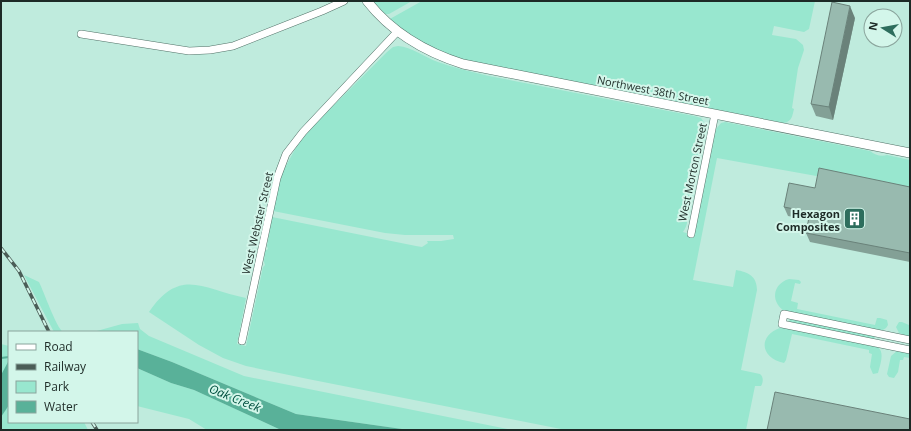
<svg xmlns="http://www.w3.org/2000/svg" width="911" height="431" viewBox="0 0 911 431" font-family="'Open Sans',sans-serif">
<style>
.built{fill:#bfebdd;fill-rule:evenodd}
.green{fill:#98e7cf}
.water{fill:#59b199}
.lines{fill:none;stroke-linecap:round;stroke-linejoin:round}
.stream{stroke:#59b199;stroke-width:2}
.minor-casing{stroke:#517167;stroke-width:8}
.secondary-casing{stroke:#517167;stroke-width:10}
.minor{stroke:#fff;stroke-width:7}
.secondary{stroke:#fff;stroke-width:9}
.rail-casing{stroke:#4b5d57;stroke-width:3.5}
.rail{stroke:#d3f6ea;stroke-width:2;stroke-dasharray:6;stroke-linecap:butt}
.wall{fill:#83a096}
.shaded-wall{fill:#6a827a}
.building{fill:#98baaf;stroke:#6a827a}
.labels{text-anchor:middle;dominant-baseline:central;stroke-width:4;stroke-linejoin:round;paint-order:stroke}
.street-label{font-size:11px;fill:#1d2a26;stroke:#d3f6ea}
.poi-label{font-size:11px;font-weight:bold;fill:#1d2a26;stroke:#d3f6ea;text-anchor:end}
.water-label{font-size:12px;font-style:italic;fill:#00503f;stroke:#d3f6ea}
</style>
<rect width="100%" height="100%" fill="#d3f6ea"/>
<path class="built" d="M1 1H910V430H1ZM871 16H895V40H871ZM9 332H137V422H9Z"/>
<g class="green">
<polygon points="372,1 412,1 389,14 384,14"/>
<path d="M422 1H815L809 29 804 32 774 26 772 35 796 39 803 45 804 50 798 68 792 108 794 109C792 117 792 121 784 123L455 58 417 41 388 20Z"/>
<path d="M398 46C412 47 424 57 438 62 455 68 472 72 489 76L694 116 701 118 706 125 690 210 686 215C689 222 686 227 683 232L693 235 695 233 716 129 721 123 725 122 870 151C875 155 881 157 887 155L910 160V196L822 177 717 158 693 280 733 287 736 270C748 272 757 276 757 290L741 370 760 374C764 377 763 383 761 386H755L746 430H566L308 379 246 366 223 358 199 345 149 312C181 266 203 290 246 298L237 344 246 346 263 267 265 265 264 262 265 251 268 249 267 246 272 217 416 246 422 247 428 243 427 241H441L454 239 453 235H405L385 233 273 211 278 188 283 171 298 144 313 126 387 52 393 47Z"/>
<path d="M24 275 39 282C44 292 56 327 63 332H54Z"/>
<path d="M789 279 799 280 801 282 800 284 795 283 791 301 798 303 797 309 875 325 877 318H880L887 320 888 325 886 328 881 331 786 312C770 303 772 284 789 279Z"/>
<polygon points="790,318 875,335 874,340 789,323"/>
<polygon points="899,322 902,322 909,325 910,337 899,333 896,327"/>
<polygon points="138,323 140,329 149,336 244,376 512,430 409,430 296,414 172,362 137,349 137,332 93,332 122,324"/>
<path d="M780 328H785L878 347C885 353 880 365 878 373L873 374 870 367 872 354 869 353V350L792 334 786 360 784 363C761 359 757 336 780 328Z"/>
<polygon points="1,344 9,346 9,422 84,422 88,430 1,430"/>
<polygon points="897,351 910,353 910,358 904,357 903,360 900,360 898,372 894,378 889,377 887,374 891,356"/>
<polygon points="137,368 171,383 194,390 281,430 207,430 189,419 137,406"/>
</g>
<g class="water">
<polygon points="137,349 172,362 296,414 409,430 281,430 194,390 171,383 137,368"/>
<polygon points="8,362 9,362 9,405 1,417 1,375"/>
</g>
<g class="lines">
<polyline class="stream" points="1,358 9,357"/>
<defs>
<g id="minor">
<polyline points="81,34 189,51 210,50 233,46 322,11 344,1"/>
<polyline points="691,234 715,114"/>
<polyline points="910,340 784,314 782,324 910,350"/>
<polyline points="242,341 277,178 286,154 303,132 397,32"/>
</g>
<path id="secondary" d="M367 1C392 33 425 52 463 64L910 153"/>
</defs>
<use href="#minor" class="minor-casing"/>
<use href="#secondary" class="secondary-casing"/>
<use href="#minor" class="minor"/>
<use href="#secondary" class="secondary"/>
<defs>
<g id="rail">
<polyline points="1,248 19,271 49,332"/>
<polyline points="92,422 97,430"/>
</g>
</defs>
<use href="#rail" class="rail-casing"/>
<use href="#rail" class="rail"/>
</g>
<g class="wall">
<polygon points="855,18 833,120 816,116 811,104"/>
<polygon points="910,187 910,262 810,242 806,233 809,220 788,216 784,207 815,188"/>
</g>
<polygon class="shaded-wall" points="850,6 855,18 833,120 829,107"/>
<g class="building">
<polygon points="832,2 850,6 829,107 811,104"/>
<polygon points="819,168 910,187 910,253 806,233 810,212 784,207 789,183 815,188"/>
<polygon points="775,392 910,419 910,430 767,430"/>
</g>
<defs>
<symbol id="building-square" viewBox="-11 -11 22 22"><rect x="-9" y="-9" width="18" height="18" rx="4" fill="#2d6e5d" stroke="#d3f6ea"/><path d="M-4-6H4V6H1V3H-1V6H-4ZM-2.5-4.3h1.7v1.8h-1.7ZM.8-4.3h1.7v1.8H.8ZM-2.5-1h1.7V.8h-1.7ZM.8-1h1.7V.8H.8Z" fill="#fff"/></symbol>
</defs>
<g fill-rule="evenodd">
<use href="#building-square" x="842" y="206" width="25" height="25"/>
</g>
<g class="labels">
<g class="street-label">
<text transform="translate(653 90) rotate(11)">Northwest 38th Street</text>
<text transform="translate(692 172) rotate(-78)">West Morton Street</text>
<text transform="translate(257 223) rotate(-77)">West Webster Street</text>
</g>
<g class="poi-label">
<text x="840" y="213">Hexagon<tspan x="840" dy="13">Composites</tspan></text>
</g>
<g class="water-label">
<text transform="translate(235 398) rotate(22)">Oak Creek</text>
</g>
</g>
<rect width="911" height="431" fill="none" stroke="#1d2a26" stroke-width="4"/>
<rect x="8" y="331" width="130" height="92" fill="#d3f6ea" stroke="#8aa49c"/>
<rect x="16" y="344" width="20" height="6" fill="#ffffff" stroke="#8aa49c"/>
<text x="44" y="351" font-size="12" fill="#1d2a26">Road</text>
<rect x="16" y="364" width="20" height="6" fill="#4b5d57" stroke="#8aa49c"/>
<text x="44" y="371" font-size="12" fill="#1d2a26">Railway</text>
<rect x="16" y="381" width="20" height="12" fill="#98e7cf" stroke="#8aa49c"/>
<text x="44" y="391" font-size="12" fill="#1d2a26">Park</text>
<rect x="16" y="401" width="20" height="12" fill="#59b199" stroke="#8aa49c"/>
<text x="44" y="411" font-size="12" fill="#1d2a26">Water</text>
<g transform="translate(883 28) rotate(281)"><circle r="19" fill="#d3f6ea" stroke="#8aa49c"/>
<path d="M0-3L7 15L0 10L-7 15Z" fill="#2d6e5d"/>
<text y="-6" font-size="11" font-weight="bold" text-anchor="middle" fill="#1d2a26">N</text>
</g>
</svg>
